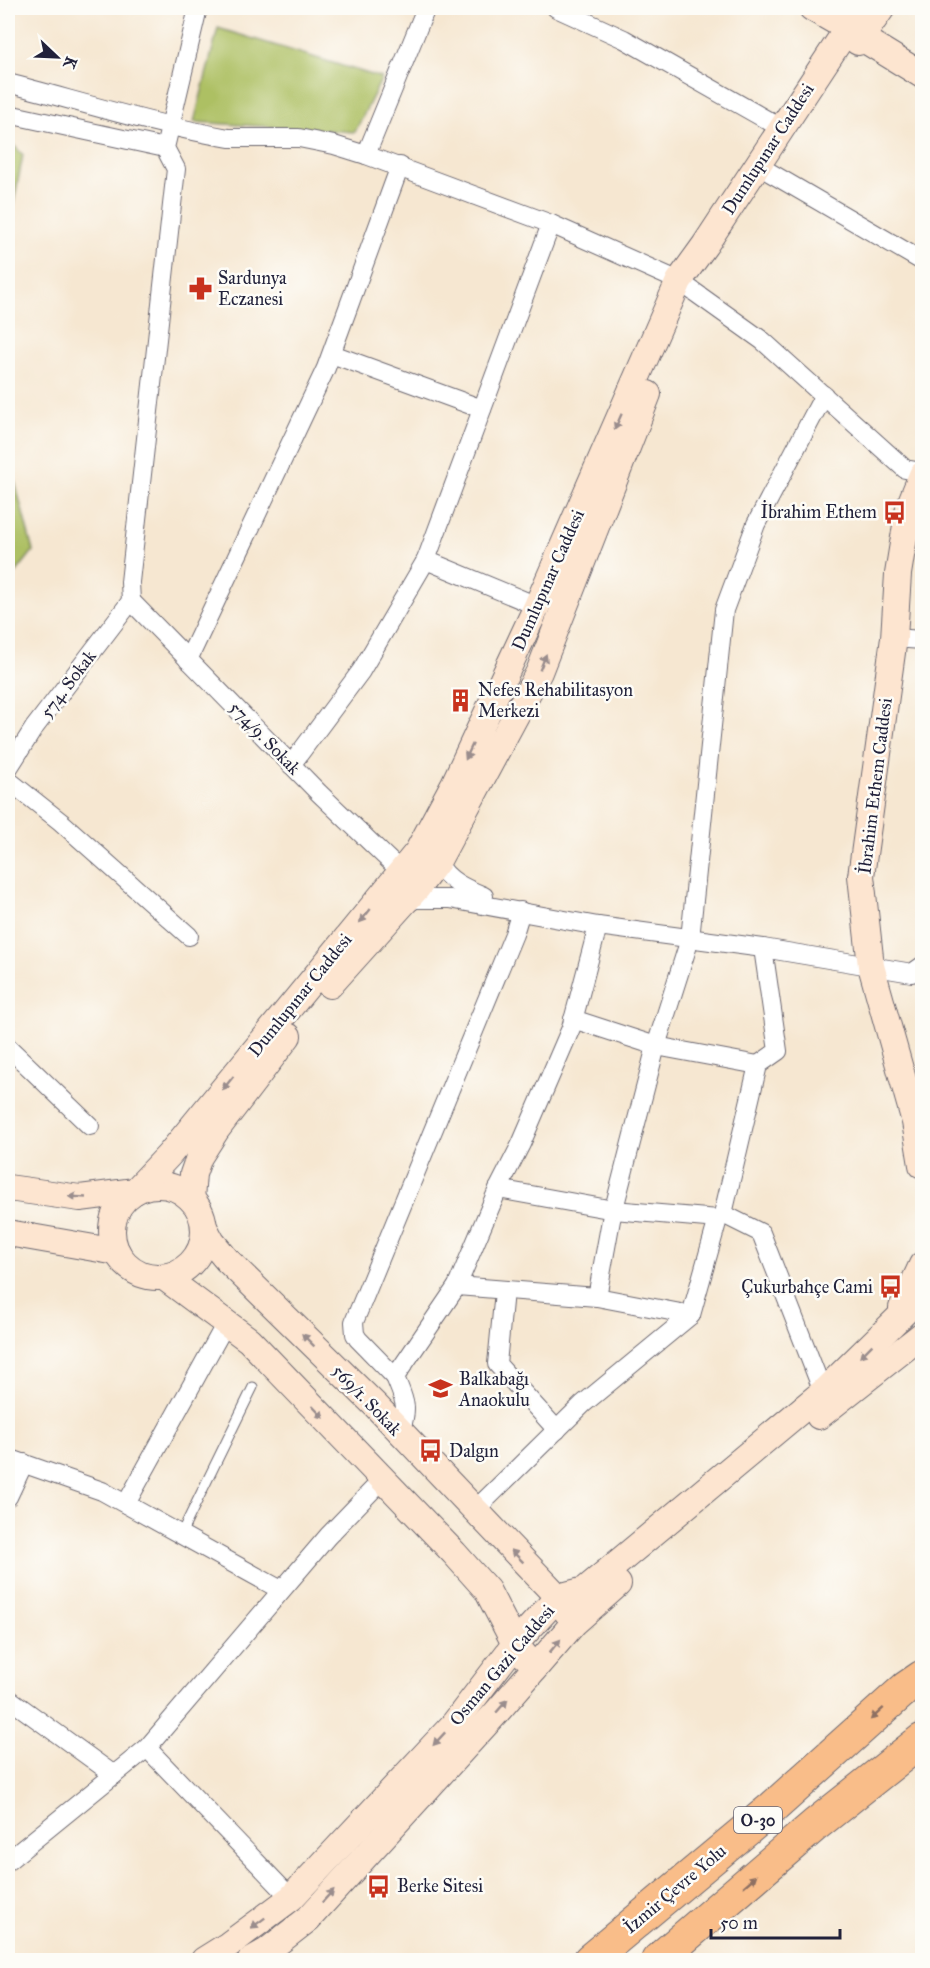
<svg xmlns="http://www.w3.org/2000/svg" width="930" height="1968" viewBox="0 0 930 1968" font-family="'IM FELL Great Primer',serif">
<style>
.green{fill:#adc064;stroke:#687150;stroke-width:1.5}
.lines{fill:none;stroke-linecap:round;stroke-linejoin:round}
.lane-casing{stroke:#6c6770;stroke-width:11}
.street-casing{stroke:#6c6770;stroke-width:20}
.secondary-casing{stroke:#6c6770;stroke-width:28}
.highway-casing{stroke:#6c6770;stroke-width:35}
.lane{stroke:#fff;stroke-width:9}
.street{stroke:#fff;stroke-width:18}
.secondary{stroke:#fde5d0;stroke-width:26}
.highway{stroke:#f9bd89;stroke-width:33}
.oneway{fill:#9a8d8d}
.oneway2{fill:#8e7062}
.labels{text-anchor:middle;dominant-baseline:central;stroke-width:5;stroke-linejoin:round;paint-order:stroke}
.shield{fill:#fdfcf7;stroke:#646373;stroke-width:1.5}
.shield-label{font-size:16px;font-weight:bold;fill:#22223b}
.street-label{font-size:18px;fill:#22223b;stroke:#fdfcf7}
.poi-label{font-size:18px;fill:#22223b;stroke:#fdfcf7;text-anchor:start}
</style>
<rect width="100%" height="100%" fill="#fdfcf7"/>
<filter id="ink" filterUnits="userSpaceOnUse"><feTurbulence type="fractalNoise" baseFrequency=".0167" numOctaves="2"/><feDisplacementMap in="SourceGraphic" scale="12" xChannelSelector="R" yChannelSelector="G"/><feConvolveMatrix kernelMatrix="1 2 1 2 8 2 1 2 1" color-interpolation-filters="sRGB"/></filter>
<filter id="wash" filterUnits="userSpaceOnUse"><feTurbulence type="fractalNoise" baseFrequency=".008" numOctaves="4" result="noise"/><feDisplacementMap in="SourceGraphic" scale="24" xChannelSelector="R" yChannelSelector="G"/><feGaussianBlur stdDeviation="1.35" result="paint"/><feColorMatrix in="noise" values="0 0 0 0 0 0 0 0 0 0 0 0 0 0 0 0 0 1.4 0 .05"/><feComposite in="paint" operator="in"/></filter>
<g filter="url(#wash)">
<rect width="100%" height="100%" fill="#f6e7d1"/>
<g class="green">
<polygon points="218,28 382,78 355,132 194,122"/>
<polygon points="8,140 23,155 8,232"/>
<polygon points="8,456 33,551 8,583"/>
</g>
</g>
<g filter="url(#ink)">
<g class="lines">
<defs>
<polyline id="lane" points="181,1534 253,1387"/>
<g id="street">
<polyline points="556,8 624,39 781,128"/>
<path d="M8 83C81 102 154 125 229 138H299L334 145 366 155 551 224 679 281 763 341 905 469 922 472"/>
<polyline points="8,114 165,148"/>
<polyline points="366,155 426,8"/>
<polyline points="769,172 922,261"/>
<polyline points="332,354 482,409"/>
<polyline points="426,560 537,606"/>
<polyline points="131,601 130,582 176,169 165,148 198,8"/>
<polyline points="131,601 319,793 391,862 403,870"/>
<polyline points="894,638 922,640"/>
<polyline points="188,660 326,368 400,166"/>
<polyline points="291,765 361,671 426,560 551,224"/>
<polyline points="8,769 34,728 131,601"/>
<polyline points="8,780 61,822 189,936"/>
<path d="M437 862C448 881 464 888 484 896"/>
<polyline points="403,906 415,899 450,899 598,926 763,948 912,973 922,966"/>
<polyline points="763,948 778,1051 758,1065 723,1214 761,1233 823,1392"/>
<polyline points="573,1019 656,1046 758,1065"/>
<polyline points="8,1047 90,1126"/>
<polyline points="498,1189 614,1210 718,1219"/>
<polyline points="457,1286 597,1297 691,1315 718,1219 723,1214"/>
<polyline points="504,1291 497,1364 557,1430"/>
<polyline points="597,1297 611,1220 656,1046 690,939 724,610 756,524 824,395"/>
<polyline points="395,1377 358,1339 355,1334 354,1322 514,934 521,911"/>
<path d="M400 1433C409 1406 405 1402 395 1377L457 1286 498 1189 521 1144 571 1028 598 926"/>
<polyline points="8,1458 102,1491 281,1590"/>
<polyline points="8,1497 24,1463"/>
<polyline points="126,1504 226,1323"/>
<polyline points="474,1511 583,1404 691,1315"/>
<polyline points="8,1698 114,1775"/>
<polyline points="147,1748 291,1898"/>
<polyline points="8,1861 147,1748 328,1536 382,1480"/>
</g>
<g id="secondary">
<polyline points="812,8 847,28"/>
<polyline points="860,37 922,75"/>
<polyline points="858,42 882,8"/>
<polyline points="922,475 909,507 898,574 894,638 861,876 871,966 915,1122 922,1165"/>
<polyline points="330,985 418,887 437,862 539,672 648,394"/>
<circle cx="158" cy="1231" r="46"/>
<polyline points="8,1188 80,1198 135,1191 169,1155 418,851 454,784 537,606 679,281 705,245 861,8"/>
<polyline points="191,1199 193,1174 199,1157 217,1129 288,1036"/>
<polyline points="204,1227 212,1242 227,1260 376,1406 558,1597 567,1612"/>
<polyline points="8,1233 117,1252"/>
<polyline points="164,1277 249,1340 454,1553 487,1590 515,1644 525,1656"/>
<polyline points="902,1308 922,1265"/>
<polyline points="819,1416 922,1335"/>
<polyline points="204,1960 228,1945 291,1898 453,1725 515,1644 558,1597 585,1590 823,1392 922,1295"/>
<polyline points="251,1960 267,1951 308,1919 496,1713 574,1623 618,1584"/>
</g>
<g id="highway">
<polyline points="590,1960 770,1810 906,1688 922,1677"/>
<polyline points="658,1960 815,1825 922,1740"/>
</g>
</defs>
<use href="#lane" class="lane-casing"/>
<use href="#street" class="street-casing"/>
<use href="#secondary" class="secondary-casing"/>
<use href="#highway" class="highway-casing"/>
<use href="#lane" class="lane"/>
<use href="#street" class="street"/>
<use href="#secondary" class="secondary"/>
<use href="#highway" class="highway"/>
</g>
<defs><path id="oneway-solid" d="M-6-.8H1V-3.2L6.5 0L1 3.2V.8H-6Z" transform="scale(1.5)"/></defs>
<g class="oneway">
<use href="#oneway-solid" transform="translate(618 422) rotate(114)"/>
<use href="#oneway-solid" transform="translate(543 662) rotate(-68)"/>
<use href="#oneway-solid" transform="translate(469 752) rotate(115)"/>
<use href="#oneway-solid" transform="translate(365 916) rotate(129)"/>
<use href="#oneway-solid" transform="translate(228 1083) rotate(129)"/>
<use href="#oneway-solid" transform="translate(77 1197) rotate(-177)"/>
<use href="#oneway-solid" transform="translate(308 1340) rotate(-135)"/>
<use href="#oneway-solid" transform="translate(866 1351) rotate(135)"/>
<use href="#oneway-solid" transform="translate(318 1412) rotate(46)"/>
<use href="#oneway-solid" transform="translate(517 1556) rotate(-135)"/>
<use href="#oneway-solid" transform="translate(555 1646) rotate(-50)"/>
<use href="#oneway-solid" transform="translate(502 1706) rotate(-49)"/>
<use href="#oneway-solid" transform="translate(439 1739) rotate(133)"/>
<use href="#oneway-solid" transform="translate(328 1896) rotate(-47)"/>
<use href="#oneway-solid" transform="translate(258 1923) rotate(143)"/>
</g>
<g class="oneway2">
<use href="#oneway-solid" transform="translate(877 1714) rotate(138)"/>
<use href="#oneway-solid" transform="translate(750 1881) rotate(-41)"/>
</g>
</g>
<defs>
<symbol id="pharmacy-bare" viewBox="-9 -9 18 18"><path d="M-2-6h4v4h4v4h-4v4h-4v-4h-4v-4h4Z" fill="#c8321e" stroke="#fdfcf7" stroke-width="2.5" paint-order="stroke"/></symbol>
<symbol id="bus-bare" viewBox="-9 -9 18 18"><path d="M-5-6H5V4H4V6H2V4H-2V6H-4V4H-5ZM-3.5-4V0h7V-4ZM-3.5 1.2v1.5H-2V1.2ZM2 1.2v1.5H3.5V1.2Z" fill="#c8321e" stroke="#fdfcf7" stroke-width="2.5" paint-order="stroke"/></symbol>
<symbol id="building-bare" viewBox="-9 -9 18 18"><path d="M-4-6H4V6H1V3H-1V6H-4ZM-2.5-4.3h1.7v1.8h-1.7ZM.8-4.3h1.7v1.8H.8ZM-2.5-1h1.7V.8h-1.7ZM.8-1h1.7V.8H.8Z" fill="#c8321e" stroke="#fdfcf7" stroke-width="2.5" paint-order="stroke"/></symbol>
<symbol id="school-bare" viewBox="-9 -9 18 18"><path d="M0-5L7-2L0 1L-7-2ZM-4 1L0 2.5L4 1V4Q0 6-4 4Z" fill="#c8321e" stroke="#fdfcf7" stroke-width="2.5" paint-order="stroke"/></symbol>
</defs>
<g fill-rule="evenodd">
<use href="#pharmacy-bare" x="184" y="272" width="33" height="33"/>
<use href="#bus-bare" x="878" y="496" width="33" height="33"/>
<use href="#building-bare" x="444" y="684" width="33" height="33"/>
<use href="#bus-bare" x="874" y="1270" width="33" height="33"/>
<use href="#school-bare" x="424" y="1372" width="33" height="33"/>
<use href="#bus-bare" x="414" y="1434" width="33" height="33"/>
<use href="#bus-bare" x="362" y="1870" width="33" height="33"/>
</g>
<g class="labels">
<rect class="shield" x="734" y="1807" width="48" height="26" rx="4.5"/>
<g class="shield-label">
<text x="758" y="1820">O-30</text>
</g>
<g class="street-label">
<text transform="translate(768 149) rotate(-57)">Dumlupınar Caddesi</text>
<text transform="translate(548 580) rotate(-66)">Dumlupınar Caddesi</text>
<text transform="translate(68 684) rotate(-53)">574. Sokak</text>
<text transform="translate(265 738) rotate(46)">574/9. Sokak</text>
<text transform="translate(875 786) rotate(-83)">İbrahim Ethem Caddesi</text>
<text transform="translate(300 995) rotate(-51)">Dumlupınar Caddesi</text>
<text transform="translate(367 1400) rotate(46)">569/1. Sokak</text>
<text transform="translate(502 1665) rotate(-50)">Osman Gazi Caddesi</text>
<text transform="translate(675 1889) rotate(-40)">İzmir Çevre Yolu</text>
</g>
<g class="poi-label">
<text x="218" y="278">Sardunya<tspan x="218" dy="21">Eczanesi</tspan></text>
<text x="877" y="512" text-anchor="end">İbrahim Ethem</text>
<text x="478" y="690">Nefes Rehabilitasyon<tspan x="478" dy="21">Merkezi</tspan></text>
<text x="873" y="1287" text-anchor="end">Çukurbahçe Cami</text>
<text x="459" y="1379">Balkabağı<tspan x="459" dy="21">Anaokulu</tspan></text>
<text x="449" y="1451">Dalgın</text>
<text x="397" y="1886">Berke Sitesi</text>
</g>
</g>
<rect width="930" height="1968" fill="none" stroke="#fdfcf7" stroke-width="30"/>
<g transform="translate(57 57) rotate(113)" stroke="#fdfcf7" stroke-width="4.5" paint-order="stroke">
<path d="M0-4.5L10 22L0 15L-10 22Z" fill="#22223b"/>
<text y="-9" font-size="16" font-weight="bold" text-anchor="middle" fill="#22223b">K</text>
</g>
<path d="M711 1929v9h129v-9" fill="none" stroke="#22223b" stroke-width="3"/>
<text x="720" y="1929" font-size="18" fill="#22223b" stroke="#fdfcf7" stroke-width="4.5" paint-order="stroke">50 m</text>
</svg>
